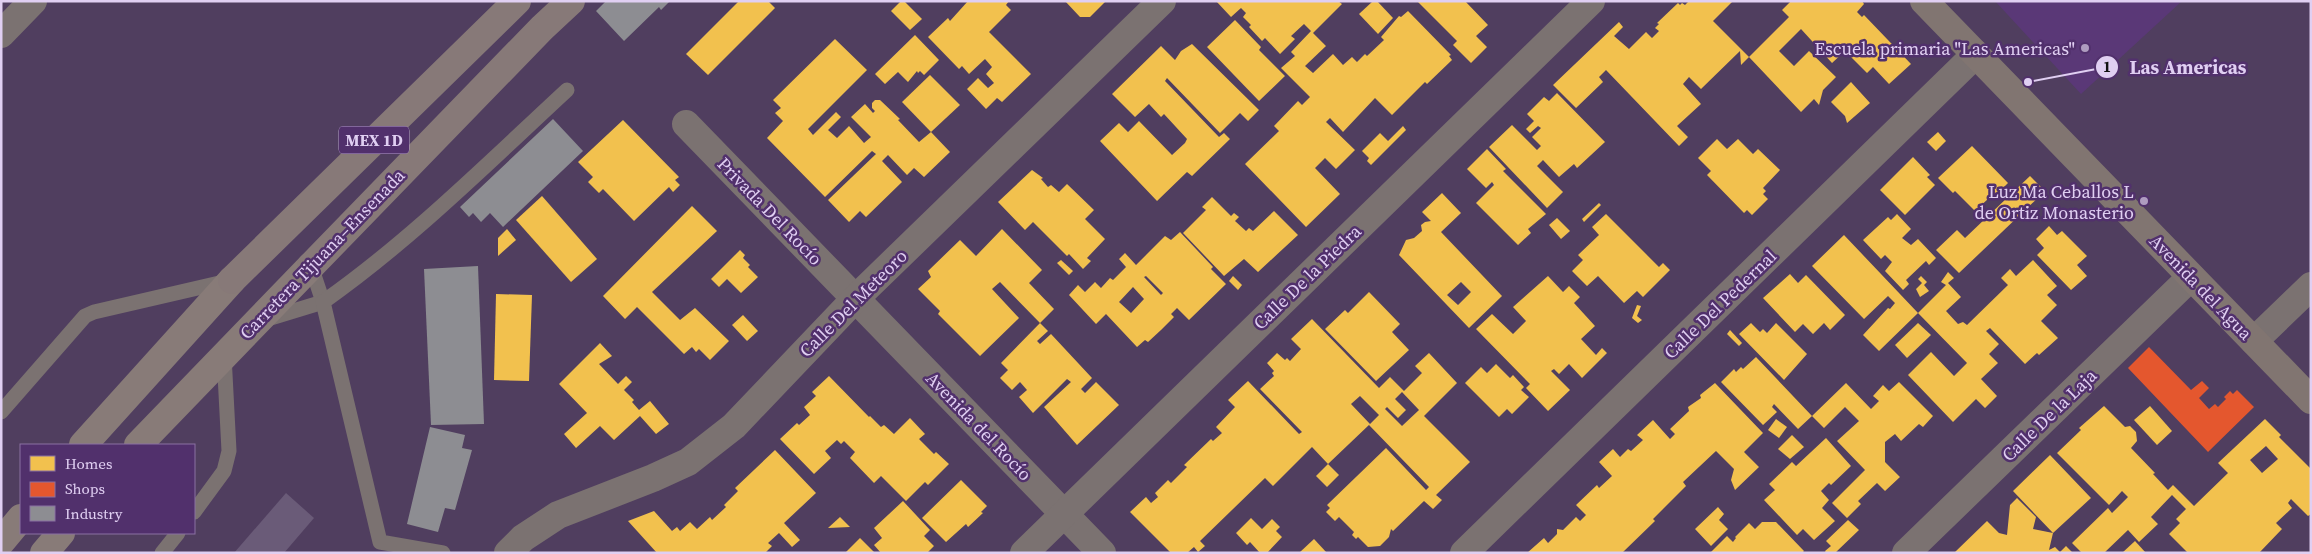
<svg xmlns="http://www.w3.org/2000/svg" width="2312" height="554" viewBox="0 0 2312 554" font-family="'Source Serif 4',serif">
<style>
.built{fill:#5a3877}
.homes{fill:#f2c14e;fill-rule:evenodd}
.shops{fill:#e4572e}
.industry{fill:#8d8d92}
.building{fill:#6a5b78}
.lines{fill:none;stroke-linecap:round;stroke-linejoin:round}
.service{stroke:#7b7271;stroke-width:15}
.minor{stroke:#7b7271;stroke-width:28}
.tertiary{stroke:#7b7271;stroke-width:28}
.secondary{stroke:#817571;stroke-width:28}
.trunk{stroke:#887b78;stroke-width:28}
.motorway{stroke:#877978;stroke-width:28}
.poi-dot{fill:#ae9cbf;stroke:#51306c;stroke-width:2}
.labels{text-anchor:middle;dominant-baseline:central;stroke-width:5;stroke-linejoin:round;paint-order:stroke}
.shield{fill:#51306c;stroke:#b59fca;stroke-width:1}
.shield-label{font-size:16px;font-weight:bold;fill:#e0cff2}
.poi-label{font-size:18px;fill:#e0cff2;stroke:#51306c;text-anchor:end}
.street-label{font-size:18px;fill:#e0cff2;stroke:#51306c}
.leader{fill:none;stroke:#e0cff2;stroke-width:2}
.callout-dot{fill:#e0cff2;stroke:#51306c;stroke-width:2}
.mark-label{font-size:15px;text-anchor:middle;font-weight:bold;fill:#111}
.callout-label{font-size:19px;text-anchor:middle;font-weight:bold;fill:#e0cff2;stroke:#51306c;stroke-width:5;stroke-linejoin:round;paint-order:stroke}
</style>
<rect width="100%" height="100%" fill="#503e5f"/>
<polygon class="built" points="1995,1 2182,1 2081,94"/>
<g class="homes">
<polygon points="739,1 768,1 775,8 708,75 686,54"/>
<polygon points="901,1 904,1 922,19 910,30 891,11"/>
<polygon points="968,1 1009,1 1006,5 1011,10 989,32 1031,74 1002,102 997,98 986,109 967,89 978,78 988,88 994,83 986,74 992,67 985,59 969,74 962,66 959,69 928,37 948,18 950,21"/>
<polygon points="1065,1 1106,1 1090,17 1080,17"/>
<polygon points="1216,1 1338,1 1342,4 1313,33 1326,46 1305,66 1313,73 1333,54 1343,65 1352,57 1357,62 1365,54 1367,56 1384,40 1381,37 1399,16 1401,17 1408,11 1451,55 1449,56 1452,60 1427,84 1425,82 1392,115 1375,98 1343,132 1330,118 1326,122 1355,150 1336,169 1325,158 1315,168 1340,194 1306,227 1245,164 1279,131 1274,126 1298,101 1302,105 1310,97 1281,68 1295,56 1291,52 1311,31 1304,24 1291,36 1295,39 1280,54 1265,38 1262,41 1249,27 1251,25 1243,17 1246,13 1241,8 1231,17"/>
<polygon points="1373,1 1377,1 1393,18 1378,34 1359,14"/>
<polygon points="1417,1 1465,1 1488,25 1476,36 1487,47 1471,63 1453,45 1457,41"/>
<polygon points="1689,1 1733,1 1713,21 1749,57 1741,65 1740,51 1701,89 1689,77 1683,84 1701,104 1677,126 1688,137 1679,146 1606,70 1599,77 1603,82 1576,108 1553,85 1619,22 1623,27 1614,36 1629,49 1646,32 1652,38 1659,31 1655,28 1659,24 1657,23 1678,3 1680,5 1682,3 1685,5"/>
<polygon points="1791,1 1862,1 1864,4 1857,12 1862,17 1864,15 1911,64 1889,84 1873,67 1867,73 1845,51 1832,63 1801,29 1779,51 1794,66 1809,51 1836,77 1823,90 1819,105 1814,99 1801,112 1749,57 1789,17 1782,10"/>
<polygon points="1235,20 1261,47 1259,50 1285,76 1259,101 1207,47"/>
<polygon points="915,35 939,60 924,75 920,71 918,73 917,71 908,82 898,72 885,84 875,74"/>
<polygon points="835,39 867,70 808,129 813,135 836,112 841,117 828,130 837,138 849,126 864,143 871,137 851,117 865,104 873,113 875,111 872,108 872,103 875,100 880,100 900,119 898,120 919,142 931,132 950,152 924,177 914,168 907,175 888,155 882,161 902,182 866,217 860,211 849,222 828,200 876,154 872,151 825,197 767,138 783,121 775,113 781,108 773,100"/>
<polygon points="1192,44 1259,110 1248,121 1240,113 1220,133 1167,78 1165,81 1219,137 1224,133 1230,139 1192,176 1187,172 1157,201 1100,141 1119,123 1128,132 1139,121 1172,155 1185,143 1187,139 1164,114 1161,117 1149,104 1135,117 1112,94 1161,46 1175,60 1181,51"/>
<polygon points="930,75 960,105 931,132 902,102"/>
<polygon points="1851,82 1870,103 1847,123 1845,116 1831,102"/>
<polygon points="1557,93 1605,142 1577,168 1574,164 1559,177 1543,160 1537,166 1563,192 1547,208 1489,147 1512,125 1537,150 1541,146 1532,137 1541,128 1538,126 1530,133 1526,129 1534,121 1527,114 1544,97 1549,101"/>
<polygon points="623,120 679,177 675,180 680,185 673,192 669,187 634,221 603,189 599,193 588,182 593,177 578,162"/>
<polygon points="1403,126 1406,130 1371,165 1367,161 1369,158 1362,151 1380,133 1388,141"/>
<polygon points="1938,132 1946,141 1936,151 1927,142"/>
<polygon points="1717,139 1727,149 1738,139 1753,154 1758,149 1780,170 1763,188 1766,191 1763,194 1768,199 1752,215 1747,210 1744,213 1707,175 1711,171 1698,158"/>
<polygon points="1972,146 2008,183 1991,200 1989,198 1975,211 1955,191 1953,193 1938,178"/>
<polygon points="1487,149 1506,169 1503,171 1546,214 1528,229 1531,233 1518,245 1476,203 1494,185 1492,182 1486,188 1467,169"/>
<polygon points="1913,157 1930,175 1927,177 1935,185 1905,215 1880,190"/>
<polygon points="1032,170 1043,178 1041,179 1048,187 1051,185 1059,192 1067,184 1094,210 1085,219 1105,239 1087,258 1091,261 1083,269 1069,254 1067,256 1033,222 1025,230 998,202"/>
<polygon points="2030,176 2045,191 1959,273 1936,250 1957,230 1965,238"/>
<path d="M1442 193 1461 213 1441 232 1502 296 1469 328 1399 255 1406 240 1414 238 1422 231 1421 225 1425 222 1431 221 1422 212ZM1461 282 1471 292 1458 305 1447 295Z"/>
<polygon points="542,196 597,259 571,282 516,220"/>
<polygon points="1212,197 1231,216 1234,213 1239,217 1235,221 1246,231 1249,228 1253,231 1274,211 1298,235 1258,272 1244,259 1224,276 1183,233 1206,210 1202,207"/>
<polygon points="1599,203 1601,205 1584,222 1582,219"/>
<polygon points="692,206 717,231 652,292 680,320 695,308 729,341 710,360 699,349 696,352 692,347 684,354 637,307 625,319 603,296"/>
<polygon points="1606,214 1659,267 1663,263 1670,270 1643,297 1637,291 1624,303 1598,276 1587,286 1572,271 1583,260 1578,255 1599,235 1592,227"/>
<polygon points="1897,214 1911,229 1902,238 1911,245 1918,239 1936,258 1929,265 1926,261 1906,280 1909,284 1903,290 1885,271 1892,262 1885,255 1881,259 1863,240 1888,217 1891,220"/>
<polygon points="1557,218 1570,231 1561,239 1549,225"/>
<polygon points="2049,226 2057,235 2062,231 2087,256 2077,265 2087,276 2071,290 2037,255 2044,248 2036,239"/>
<polygon points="507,229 516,240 498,256 498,238"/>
<polygon points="1002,229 1042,270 1029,283 1054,309 1040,323 1000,282 992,289 1019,318 980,356 938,314 940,311 918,289 931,277 928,271 960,240 976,256"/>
<path d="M1180 232 1213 267 1211 269 1226 284 1189 320 1177 308 1171 314 1174 317 1161 330 1148 342 1145 340 1137 347 1106 314 1096 324 1069 295 1078 285 1085 292 1095 282 1101 288 1110 278 1113 280 1126 267 1119 259 1125 253 1136 265 1165 236 1171 240ZM1146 276 1163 293 1161 295 1144 277ZM1133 287 1144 299 1131 313 1119 302Z"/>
<polygon points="1844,235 1918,313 1879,351 1863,335 1888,308 1890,309 1895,303 1888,296 1864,319 1812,266"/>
<polygon points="740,250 745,255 743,258 750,265 748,267 758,277 741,293 727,279 719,287 711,279"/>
<polygon points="1061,260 1073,271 1069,275 1057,263"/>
<polygon points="2033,260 2057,286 2047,295 2057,305 2041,321 2058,338 2039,355 2037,353 2025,364 1990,328 1986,331 1999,344 1989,354 1998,363 1981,379 1997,396 1985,408 1976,399 1953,422 1908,375 1931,352 1954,376 1967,363 1918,313 1946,285 1941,282 1948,272 1954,278 1948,283 1961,297 1946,311 1958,324 1963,322 1967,325 2008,285 2001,278 2010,269 2016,276"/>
<polygon points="1790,274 1798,283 1806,275 1845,315 1830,330 1824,323 1813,334 1803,324 1795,332 1763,298"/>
<polygon points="1233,276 1242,285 1238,290 1229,281"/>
<polygon points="1548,276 1563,292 1569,286 1580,297 1574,303 1595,326 1581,339 1596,355 1602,348 1607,353 1582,378 1569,364 1559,374 1554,369 1551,371 1570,390 1548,411 1526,388 1530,384 1476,329 1492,314 1513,334 1526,321 1513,307"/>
<polygon points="1921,276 1927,282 1924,285 1929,291 1920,297 1916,289 1922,283 1918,279"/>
<polygon points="1369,292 1400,324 1392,332 1409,350 1376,381 1325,329 1345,310 1348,313"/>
<polygon points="496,294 532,295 529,381 494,380"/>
<polygon points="1637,305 1641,306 1637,316 1642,320 1638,323 1632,318"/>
<polygon points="743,315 758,331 747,341 732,325"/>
<path d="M1312 319 1379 388 1390 377 1404 391 1422 373 1415 366 1429 353 1457 383 1424 416 1470 462 1436 495 1442 500 1433 509 1424 501 1393 531 1391 529 1389 537 1380 546 1368 547 1358 537 1356 539 1352 535 1354 532 1339 517 1335 521 1326 512 1330 508 1327 505 1386 448 1426 490 1429 487 1369 425 1379 415 1360 396 1351 404 1370 424 1328 464 1312 447 1273 486 1265 478 1200 541 1205 546 1198 552 1194 547 1187 553H1171L1130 512 1146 497 1151 503 1158 497 1155 493 1168 480 1171 483 1187 467 1184 465 1211 439 1213 441 1222 433 1216 427 1235 407 1228 400 1248 381 1299 434 1302 432 1260 389 1274 376 1272 373 1274 371 1267 363 1277 353 1285 360 1287 358 1290 361 1301 349 1291 339ZM1402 392 1419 410 1402 426 1385 409 1387 407 1398 418 1406 410 1395 399Z"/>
<polygon points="1040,323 1048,331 1037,341 1040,344 1051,334 1092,378 1081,389 1085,393 1096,382 1119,405 1077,445 1044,407 1071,382 1067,379 1033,413 1019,397 1027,390 1020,382 1012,390 1000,378 1008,370 1001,363"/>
<polygon points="1751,323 1760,332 1763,329 1767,333 1776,323 1807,354 1784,380 1739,334"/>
<polygon points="1918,323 1931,335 1907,358 1895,345"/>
<polygon points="1730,330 1742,343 1739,346 1727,334"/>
<polygon points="600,343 612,356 599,364 618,384 626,376 632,382 624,390 634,400 632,402 639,410 650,401 669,424 656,434 640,416 614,440 600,426 576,448 564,434 587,413 559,384"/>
<polygon points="1756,357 1812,416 1798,429 1774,404 1772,407 1777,412 1763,425 1721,382 1734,369 1736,372 1741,367 1743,369"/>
<polygon points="1496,364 1510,378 1513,375 1524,387 1521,390 1529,397 1512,414 1507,409 1499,417 1465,383 1481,367 1487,373"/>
<polygon points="829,376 869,417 870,416 881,427 884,425 894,434 910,418 925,434 919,439 934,454 936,452 949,464 928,485 925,482 906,501 881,476 874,483 850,458 855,452 844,441 841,444 837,440 825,451 831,458 814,474 780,439 797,423 799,425 810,415 804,407 816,396 812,392"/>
<polygon points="1899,382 1933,416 1923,427 1919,424 1901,441 1895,434 1885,442 1885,462 1900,477 1885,491 1877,483 1858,501 1861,504 1847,518 1832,503 1865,470 1837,441 1859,421 1845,407 1824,428 1812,416 1846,383 1871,409 1879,401 1873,396 1883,385 1889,391"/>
<polygon points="1715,383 1763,433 1744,452 1759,467 1735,490 1731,480 1734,469 1716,451 1683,482 1686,486 1653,519 1655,521 1622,553 1527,553 1544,538 1548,543 1557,534 1557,529 1563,530 1576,517 1580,521 1586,515 1576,505 1597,485 1599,488 1612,476 1599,462 1613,449 1620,457 1628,449 1631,451 1643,440 1637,435 1653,420 1670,439 1675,434 1670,429 1689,411 1688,407 1701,398 1700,395"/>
<path d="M2104 406 2125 427 2130 426 2136 432 2137 441 2131 448 2155 473 2153 474 2168 490 2173 485 2194 506 2228 473 2218 463 2265 419 2281 435 2279 437 2311 469V514L2308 516 2291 499 2288 503 2292 508 2276 523 2282 529 2259 553H2188L2169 534 2180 523 2176 519 2186 509 2172 495 2151 517 2158 524 2139 542 2128 530 2104 553H2082L2072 543 2108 508 2112 513 2128 497 2122 491 2109 505 2057 453 2081 430 2079 428ZM2266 446 2278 459 2262 473 2250 460Z"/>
<polygon points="2150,406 2172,431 2157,445 2134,420"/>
<polygon points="1776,419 1787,427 1779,438 1768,430"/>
<polygon points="1792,435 1804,447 1790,459 1778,449"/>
<polygon points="1826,438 1851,466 1831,485 1829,483 1821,491 1829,500 1822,508 1835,521 1814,540 1803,529 1797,535 1764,500 1775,490 1769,484 1792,462 1796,466"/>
<polygon points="775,450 816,493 784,523 800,540 792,547 779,533 768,543 772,546 765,553 657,553 628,521 654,511 672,531 677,527 680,531 690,522 697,529 710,517 712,520 726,507 724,505 738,491 735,488"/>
<polygon points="2050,455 2091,498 2053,533 2049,550 2055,547 2060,552 2066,546 2073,553 1954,553 1987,521 1999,533 2007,535 2010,505 2017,498 2036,517 2033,529 2053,533 2013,491"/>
<polygon points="1328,464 1339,475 1327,487 1316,476"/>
<polygon points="961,480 987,506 981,512 983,513 968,527 966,524 946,542 922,518"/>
<polygon points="903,501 930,530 924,536 934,546 927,553 881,553 874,545 882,538 874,528"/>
<polygon points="1718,507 1724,514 1719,520 1728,529 1711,546 1695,529"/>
<polygon points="840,517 850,527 828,528"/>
<polygon points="1251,518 1262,529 1272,519 1280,527 1276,531 1282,537 1267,553 1260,553 1250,542 1247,545 1236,533"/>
<polygon points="1848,520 1859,530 1835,553 1826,553 1825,551 1831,546 1826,541"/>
<polygon points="1762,522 1776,522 1804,551 1802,553 1711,552 1727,536 1733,542 1736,538 1735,537 1749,523 1755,529"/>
<polygon points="860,538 875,553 845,553"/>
<polygon points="1314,539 1327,553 1299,553"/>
<polygon points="2135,541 2146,553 2122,553"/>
</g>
<polygon class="shops" points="2149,347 2191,390 2202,381 2209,388 2199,398 2209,409 2215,404 2218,407 2226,399 2224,397 2230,391 2233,394 2237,390 2254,407 2208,452 2128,368"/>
<g class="industry">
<polygon points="606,1 670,1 661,10 659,7 624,41 596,11"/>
<polygon points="553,119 583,151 503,227 490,213 481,222 473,213 469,217 460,207"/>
<polygon points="478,266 484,424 431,425 424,269"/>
<polygon points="430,427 465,435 462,448 472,450 455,510 445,508 438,532 407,524"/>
</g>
<polygon class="building" points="286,493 314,518 284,553 234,553"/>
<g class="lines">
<g class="service">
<polyline points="264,320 323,302 311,266"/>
<polyline points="1,412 85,316 94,312 228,281"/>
<polyline points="194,512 224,471 229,451 224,355"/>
<polyline points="162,553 178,533"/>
<path d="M443 553 380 542 323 302C411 240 488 163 567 90"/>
</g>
<g class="minor">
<polyline points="686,124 1102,553"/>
<polyline points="2254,341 2311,286"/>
<polyline points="508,553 523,538 558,515 653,478 688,462 734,426 855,299 1162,1"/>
<polyline points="1024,553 1591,1"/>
<polyline points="1464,553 1976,54"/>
<polyline points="1906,553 2191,277"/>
</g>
<polyline class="tertiary" points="1,34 33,1"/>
<polyline class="secondary" points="1924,1 2311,400"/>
<g class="trunk">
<polyline points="83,445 232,280"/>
<polyline points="138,445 311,266"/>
<polyline points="1,542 21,518"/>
<polyline points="44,553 61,533"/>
</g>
<g class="motorway">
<polyline points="311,266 542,28 571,1"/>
<polyline points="232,280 517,1"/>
</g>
</g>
<g class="poi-dot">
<circle cx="2085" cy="48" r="5"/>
<circle cx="2144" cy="201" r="5"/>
</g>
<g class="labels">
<rect class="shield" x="339" y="126.5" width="70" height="27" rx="4"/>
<g class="shield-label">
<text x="374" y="140">MEX 1D</text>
</g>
<g class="poi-label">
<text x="2075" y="48">Escuela primaria "Las Americas"</text>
<text x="2134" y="191">Luz Ma Ceballos L<tspan x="2134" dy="21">de Ortiz Monasterio</tspan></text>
</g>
<g class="street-label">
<text transform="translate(770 211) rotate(46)">Privada Del Rocío</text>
<text transform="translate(322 254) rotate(-46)">Carretera Tijuana–Ensenada</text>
<text transform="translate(1307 277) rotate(-44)">Calle De la Piedra</text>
<text transform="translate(2201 287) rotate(46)">Avenida del Agua</text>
<text transform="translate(853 303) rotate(-45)">Calle Del Meteoro</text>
<text transform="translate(1720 304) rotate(-44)">Calle Del Pedernal</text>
<text transform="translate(2049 415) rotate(-44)">Calle De la Laja</text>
<text transform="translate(979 426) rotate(46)">Avenida del Rocío</text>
</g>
</g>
<path class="leader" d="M2028 82L2107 67"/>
<g class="callout-dot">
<circle cx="2028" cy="82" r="5"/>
<circle cx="2107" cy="67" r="12"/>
</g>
<g class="mark-label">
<text x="2107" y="72">1</text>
</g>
<g class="callout-label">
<text x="2188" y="74">Las Americas</text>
</g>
<rect width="2312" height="554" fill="none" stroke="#e0cff2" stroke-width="5"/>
<rect x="20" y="444" width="175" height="90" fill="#51306c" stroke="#8a70a2"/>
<rect x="30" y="456" width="25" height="15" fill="#f2c14e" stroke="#8a70a2"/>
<text x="65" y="469" font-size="15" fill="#e0cff2">Homes</text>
<rect x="30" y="482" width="25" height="15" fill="#e4572e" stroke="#8a70a2"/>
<text x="65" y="494" font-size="15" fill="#e0cff2">Shops</text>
<rect x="30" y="506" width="25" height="15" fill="#8d8d92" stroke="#8a70a2"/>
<text x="65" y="519" font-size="15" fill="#e0cff2">Industry</text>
</svg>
